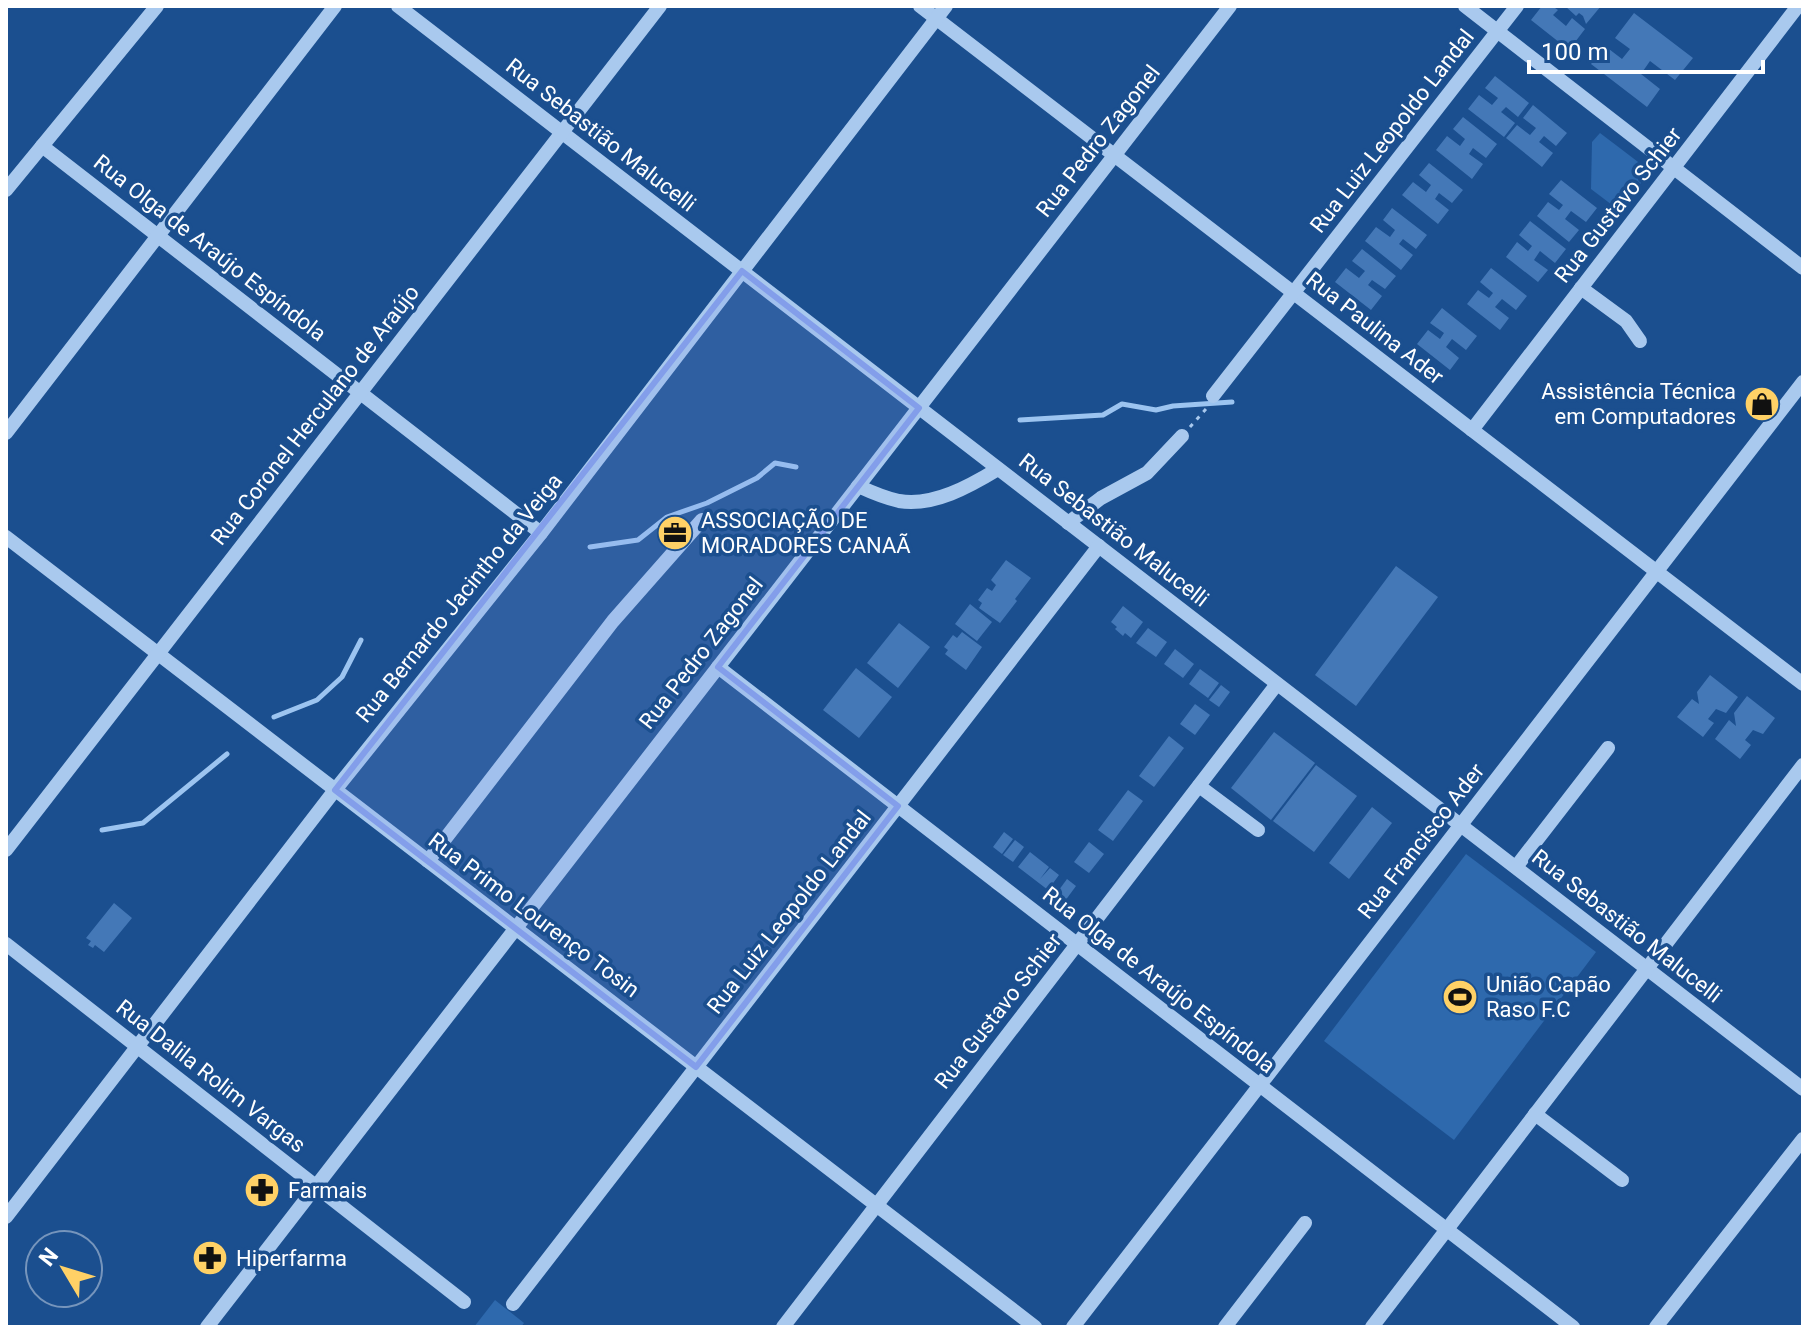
<svg xmlns="http://www.w3.org/2000/svg" width="1809" height="1333" viewBox="0 0 1809 1333" font-family="Roboto,sans-serif">
<style>
.green{fill:#2e69ad}
.lines{fill:none;stroke-linecap:round;stroke-linejoin:round}
.stream{stroke:#9cc4f0;stroke-width:5}
.building{fill:#4478b7}
.path{stroke:#a9c9ee;stroke-width:3;stroke-dasharray:4 6;stroke-linecap:butt}
.minor{stroke:#a9c9ee;stroke-width:14}
.marked{fill:#839eea;fill-opacity:0.2;stroke:#839eea;stroke-width:6;stroke-linejoin:round}
.labels{text-anchor:middle;dominant-baseline:central;stroke-width:7;stroke-linejoin:round;paint-order:stroke}
.street-label{font-size:22px;fill:#fff;stroke:#1b4f8f}
.poi-label{font-size:22px;fill:#fff;stroke:#1b4f8f;text-anchor:start}
</style>
<rect width="100%" height="100%" fill="#1b4f8f"/>
<g class="green">
<polygon points="1600,133 1650,171 1620,211 1591,189 1592,142"/>
<polygon points="1466,854 1596,952 1454,1140 1324,1041"/>
<polygon points="495,1300 524,1323 521,1327 474,1327"/>
</g>
<g class="lines">
<g class="stream">
<polyline points="1020,420 1103,415 1122,404 1156,410 1173,406 1232,402"/>
<polyline points="590,547 638,540 667,517 707,503 757,478 775,463 796,467"/>
<polyline points="274,717 317,700 342,677 361,640"/>
<polyline points="102,830 143,823 227,754"/>
</g>
</g>
<g class="building">
<polygon points="1542,6 1552,6 1558,10 1553,15 1566,26 1572,18 1585,29 1569,50 1531,20"/>
<polygon points="1565,6 1601,6 1586,24 1583,16 1579,13 1576,16"/>
<polygon points="1634,13 1693,58 1675,80 1650,61 1641,74 1660,89 1647,107 1591,64 1605,46 1622,59 1630,49 1615,38"/>
<polygon points="1495,76 1529,103 1518,117 1506,107 1501,112 1515,123 1504,137 1468,109 1479,95 1492,105 1498,98 1485,88"/>
<polygon points="1533,105 1567,133 1556,146 1544,136 1539,142 1553,153 1542,167 1506,138 1517,125 1530,135 1536,128 1523,118"/>
<polygon points="1463,117 1497,144 1486,158 1473,148 1469,154 1483,164 1472,179 1436,150 1447,136 1460,146 1465,139 1453,129"/>
<polygon points="1429,163 1463,190 1452,203 1439,193 1435,199 1449,210 1438,224 1402,195 1413,182 1426,192 1431,185 1419,175"/>
<polygon points="1561,180 1597,208 1586,222 1571,211 1565,219 1579,230 1569,242 1537,216 1548,202 1559,210 1563,205 1549,194"/>
<polygon points="1392,208 1427,235 1416,249 1403,239 1399,244 1413,255 1401,270 1365,241 1376,227 1390,237 1395,230 1383,220"/>
<polygon points="1530,221 1566,249 1555,263 1540,251 1534,260 1548,270 1538,282 1506,257 1517,242 1528,251 1532,246 1519,235"/>
<polygon points="1362,249 1396,276 1385,289 1372,280 1368,285 1382,296 1371,310 1335,282 1346,268 1359,278 1365,271 1352,261"/>
<polygon points="1491,268 1527,296 1516,310 1502,299 1495,307 1509,318 1500,330 1467,304 1478,290 1489,298 1493,293 1480,282"/>
<polygon points="1442,308 1477,336 1466,350 1452,339 1446,347 1459,358 1450,370 1417,344 1428,330 1440,339 1444,333 1430,323"/>
<polygon points="672,518 677,524 682,521 687,527 675,540 663,525"/>
<polygon points="1006,560 1031,578 1015,599 1017,601 1000,623 979,608 982,603 978,600 987,588 992,591 996,585 991,580"/>
<polygon points="1396,566 1438,597 1356,706 1315,675"/>
<polygon points="970,604 992,622 977,641 955,624"/>
<polygon points="1123,606 1143,622 1131,638 1125,633 1123,636 1115,629 1117,627 1111,622"/>
<polygon points="899,623 930,647 898,688 867,663"/>
<polygon points="1148,628 1167,642 1156,657 1136,643"/>
<polygon points="962,632 982,647 966,670 945,654 948,650 944,647 953,635 957,638"/>
<polygon points="1175,649 1194,664 1183,678 1164,664"/>
<polygon points="856,668 892,697 859,738 823,710"/>
<polygon points="1200,669 1219,683 1208,698 1189,684"/>
<polygon points="1710,675 1738,697 1726,713 1716,709 1708,719 1714,723 1703,737 1677,717 1692,699 1699,704 1697,692"/>
<polygon points="1221,685 1230,692 1219,707 1209,700"/>
<polygon points="1747,696 1775,718 1763,734 1753,730 1745,740 1751,745 1740,759 1715,739 1729,720 1736,726 1734,713"/>
<polygon points="1195,704 1210,715 1195,735 1180,724"/>
<polygon points="1274,732 1315,763 1271,820 1231,788"/>
<polygon points="1169,736 1184,748 1154,787 1139,776"/>
<polygon points="1316,765 1357,796 1314,852 1273,821"/>
<polygon points="1128,790 1143,801 1113,841 1098,830"/>
<polygon points="1372,807 1392,823 1349,879 1329,863"/>
<polygon points="1004,832 1013,839 1002,854 993,847"/>
<polygon points="1015,840 1024,847 1013,862 1003,855"/>
<polygon points="1089,842 1104,854 1089,873 1074,862"/>
<polygon points="1030,852 1049,867 1040,879 1050,868 1059,875 1048,890 1018,867"/>
<polygon points="1067,879 1076,886 1065,901 1056,894"/>
<polygon points="114,903 132,918 104,952 95,945 93,948 88,945 91,941 86,938"/>
</g>
<g class="lines">
<polyline class="path" points="1190,427 1206,409"/>
<g class="minor">
<polyline points="398,6 1803,1089"/>
<polyline points="920,6 1803,684"/>
<polyline points="1465,6 1803,268"/>
<polyline points="42,146 541,533"/>
<polyline points="6,190 157,6"/>
<polyline points="1581,288 1626,321 1640,341"/>
<polyline points="1213,396 1517,6"/>
<polyline points="1472,430 1798,6"/>
<polyline points="6,433 335,6"/>
<path d="M858 486C871 492 885 498 899 501 933 507 970 486 998 469"/>
<polyline points="1068,523 1101,498 1147,473 1182,436"/>
<polyline points="6,537 1035,1327"/>
<polyline points="718,667 1573,1327"/>
<polyline points="1199,786 1258,830"/>
<polyline points="6,850 660,6"/>
<polyline points="428,861 613,621 702,520"/>
<polyline points="1516,867 1608,748"/>
<polyline points="6,944 464,1302"/>
<polyline points="1535,1114 1622,1180"/>
<polyline points="6,1217 335,790 541,533 946,6"/>
<polyline points="513,1304 1099,546"/>
<polyline points="207,1327 1230,6"/>
<polyline points="783,1327 1277,684"/>
<polyline points="1073,1327 1803,382"/>
<polyline points="1225,1327 1305,1223"/>
<polyline points="1372,1327 1803,765"/>
<polyline points="1656,1327 1803,1139"/>
</g>
</g>
<path class="marked" d="M742 271 919 408 718 667 898 806 696 1067 335 790Z"/>
<defs>
<symbol id="shop-disc" viewBox="-11 -11 22 22"><circle r="9.5" fill="#ffd166" stroke="#1b4f8f"/><path d="M-5-2.5h2.3a2.7 3.5 0 0 1 5.4 0H5L5.5 6h-11ZM-1.5-2.5h3a1.5 2.3 0 0 0-3 0Z" fill="#111"/></symbol>
<symbol id="office-disc" viewBox="-11 -11 22 22"><circle r="9.5" fill="#ffd166" stroke="#1b4f8f"/><path d="M-6-3h4V-5.5h4V-3h4V5H-6ZM-1-4.5V-3h2v-1.5ZM-6 0V1H6V0Z" fill="#111"/></symbol>
<symbol id="stadium-disc" viewBox="-11 -11 22 22"><circle r="9.5" fill="#ffd166" stroke="#1b4f8f"/><path d="M0-5a6.5 5 0 1 0 0 10a6.5 5 0 1 0 0-10ZM-3.5-1.8h7v3.6h-7Z" fill="#111"/></symbol>
<symbol id="pharmacy-disc" viewBox="-11 -11 22 22"><circle r="9.5" fill="#ffd166" stroke="#1b4f8f"/><path d="M-2-6h4v4h4v4h-4v4h-4v-4h-4v-4h4Z" fill="#111"/></symbol>
</defs>
<g fill-rule="evenodd">
<use href="#shop-disc" x="1742" y="384" width="40" height="40"/>
<use href="#office-disc" x="655" y="513" width="40" height="40"/>
<use href="#stadium-disc" x="1440" y="977" width="40" height="40"/>
<use href="#pharmacy-disc" x="242" y="1170" width="40" height="40"/>
<use href="#pharmacy-disc" x="190" y="1238" width="40" height="40"/>
</g>
<g class="labels">
<g class="street-label">
<text transform="translate(1392 131) rotate(-52)">Rua Luiz Leopoldo Landal</text>
<text transform="translate(601 135) rotate(38)">Rua Sebastião Malucelli</text>
<text transform="translate(1098 141) rotate(-52)">Rua Pedro Zagonel</text>
<text transform="translate(1618 205) rotate(-52)">Rua Gustavo Schier</text>
<text transform="translate(210 248) rotate(38)">Rua Olga de Araújo Espíndola</text>
<text transform="translate(1375 328) rotate(38)">Rua Paulina Ader</text>
<text transform="translate(315 415) rotate(-52)">Rua Coronel Herculano de Araújo</text>
<text transform="translate(1114 530) rotate(38)">Rua Sebastião Malucelli</text>
<text transform="translate(459 598) rotate(-51)">Rua Bernardo Jacintho da Veiga</text>
<text transform="translate(701 653) rotate(-52)">Rua Pedro Zagonel</text>
<text transform="translate(1421 841) rotate(-52)">Rua Francisco Ader</text>
<text transform="translate(789 912) rotate(-52)">Rua Luiz Leopoldo Landal</text>
<text transform="translate(534 915) rotate(37)">Rua Primo Lourenço Tosin</text>
<text transform="translate(1627 926) rotate(38)">Rua Sebastião Malucelli</text>
<text transform="translate(1159 980) rotate(38)">Rua Olga de Araújo Espíndola</text>
<text transform="translate(998 1011) rotate(-52)">Rua Gustavo Schier</text>
<text transform="translate(211 1076) rotate(38)">Rua Dalila Rolim Vargas</text>
</g>
<g class="poi-label">
<text x="1736" y="391" text-anchor="end">Assistência Técnica<tspan x="1736" dy="25">em Computadores</tspan></text>
<text x="701" y="520">ASSOCIAÇÃO DE<tspan x="701" dy="25">MORADORES CANAÃ</tspan></text>
<text x="1486" y="984">União Capão<tspan x="1486" dy="25">Raso F.C</tspan></text>
<text x="288" y="1190">Farmais</text>
<text x="236" y="1258">Hiperfarma</text>
</g>
</g>
<rect width="1809" height="1333" fill="none" stroke="#ffffff" stroke-width="16"/>
<g transform="translate(64 1269) rotate(308)"><circle r="38" fill="#1b4f8f" stroke="#7695bc" stroke-width="2"/>
<path d="M0-6L14 30L0 20L-14 30Z" fill="#ffd166"/>
<text y="-12" font-size="22" font-weight="bold" text-anchor="middle" fill="#ffffff">N</text>
</g>
<path d="M1529 60v12h234v-12" fill="none" stroke="#ffffff" stroke-width="4"/>
<text x="1541" y="60" font-size="24" fill="#ffffff" stroke="#1b4f8f" stroke-width="6" paint-order="stroke">100 m</text>
</svg>
